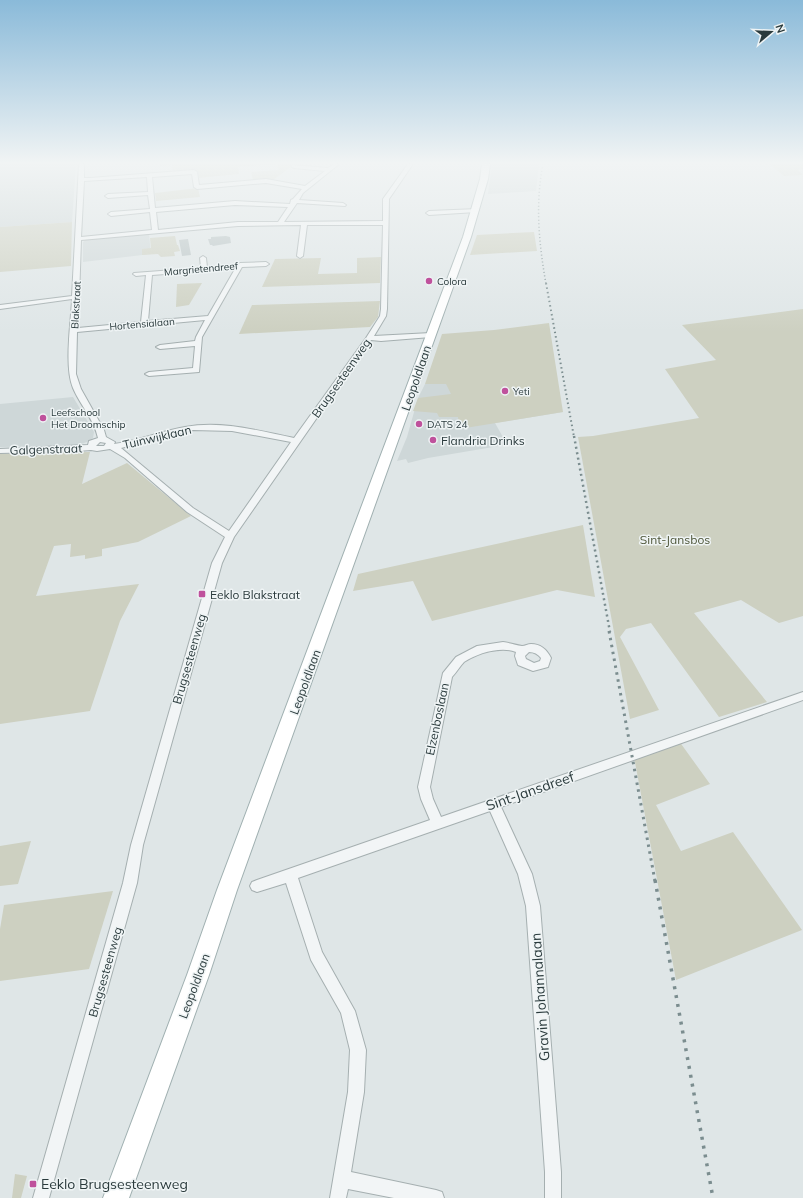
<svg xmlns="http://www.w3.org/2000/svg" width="803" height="1198" viewBox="0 0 803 1198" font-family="Mulish,sans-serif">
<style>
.built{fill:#ced7d8}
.green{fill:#cdd0c1}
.building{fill:#b7c2c3}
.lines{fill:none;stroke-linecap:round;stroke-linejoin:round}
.minor-casing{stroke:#a5afb0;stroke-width:2}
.primary-casing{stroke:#a0b0b1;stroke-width:2}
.minor{fill:#f2f5f6;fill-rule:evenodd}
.primary{fill:#fff;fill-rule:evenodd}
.rail-far4{stroke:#7b8d8f;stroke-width:1.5;stroke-dasharray:1 2.5;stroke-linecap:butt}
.rail-far3{stroke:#7b8d8f;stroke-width:2;stroke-dasharray:1.5 3;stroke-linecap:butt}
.rail-far2{stroke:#7b8d8f;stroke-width:2.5;stroke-dasharray:2 3.5;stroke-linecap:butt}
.rail-far1{stroke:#7b8d8f;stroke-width:3;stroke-dasharray:2.5 4.5;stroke-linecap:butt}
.rail{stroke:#7b8d8f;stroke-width:3.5;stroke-dasharray:3 6;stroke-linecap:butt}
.poi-dot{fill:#bf519c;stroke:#eff4f5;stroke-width:1.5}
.labels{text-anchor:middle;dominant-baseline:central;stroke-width:3;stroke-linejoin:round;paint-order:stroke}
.far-street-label{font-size:10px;fill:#2a3a3c;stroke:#eff4f5}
.far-poi-label{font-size:10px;fill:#2a3a3c;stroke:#eff4f5;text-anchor:start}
.street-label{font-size:12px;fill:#2a3a3c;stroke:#eff4f5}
.poi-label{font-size:12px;fill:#2a3a3c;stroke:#eff4f5;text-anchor:start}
.park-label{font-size:12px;fill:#4e5639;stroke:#eff4f5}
.near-street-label{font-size:14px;fill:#2a3a3c;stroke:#eff4f5}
.near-poi-label{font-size:14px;fill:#2a3a3c;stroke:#eff4f5;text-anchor:start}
</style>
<rect width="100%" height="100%" fill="#dfe6e7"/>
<g class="built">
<polygon points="0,164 76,164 72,222 0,227"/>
<polygon points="492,164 539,164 536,191 488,194"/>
<polygon points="149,234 151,254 83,262 83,242 86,240"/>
<polygon points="456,382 563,412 495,423 504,439 502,440 505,445 428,458 408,463 406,459 397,461 407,437 418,398 425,384"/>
<polygon points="73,397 94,432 93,438 87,442 75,446 0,447 0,404"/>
</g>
<g class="green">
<polygon points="159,164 295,164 273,180 253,180 251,172 279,170 277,164 238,167 239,174 197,178 196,170 173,172 172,165 160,166"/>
<polygon points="770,164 803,164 803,169 798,170 803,175 784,176"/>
<polygon points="198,188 200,197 156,201 155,193"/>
<polygon points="72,222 71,266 0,272 0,227"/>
<polygon points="534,232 537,251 470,255 477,235"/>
<polygon points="175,236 177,245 178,245 180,251 174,252 175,256 161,257 158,254 142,255 142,249 151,248 150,238"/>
<polygon points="381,257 380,283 262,287 275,259 321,258 318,274 357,273 357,258"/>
<polygon points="202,283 189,305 176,307 177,284"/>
<polygon points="380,301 378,317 370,327 239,334 252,305"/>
<polygon points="803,309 803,616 779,623 741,600 694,613 767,702 719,717 651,623 626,629 620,637 659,710 630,719 578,437 593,436 699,418 665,369 716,360 682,325"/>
<polygon points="549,323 563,412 459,429 458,417 439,417 437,413 413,411 418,398 451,394 446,384 425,384 442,334 494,330"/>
<polygon points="90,452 82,484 127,463 191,516 138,542 102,549 102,556 85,559 85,555 70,557 71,544 54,546 36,596 139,584 120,621 90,711 0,724 0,454"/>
<polygon points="583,525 595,597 557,590 432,621 413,581 353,591 358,574"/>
<polygon points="679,741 710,784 656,805 681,851 733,832 802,930 676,980 634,757"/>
<polygon points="31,841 18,884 0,886 0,846"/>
<polygon points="113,891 89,969 0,981 0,929 4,905"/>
<polygon points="15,1174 27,1176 21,1198 12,1198"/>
</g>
<g class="building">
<polygon points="226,236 230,237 231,243 213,246 212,245 210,245 208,239 211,239 211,237"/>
<polygon points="188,239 191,255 182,256 179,240"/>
</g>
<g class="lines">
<defs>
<g id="minor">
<path d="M79 164H84V178H90L194 170 197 172 199 185 266 179 305 186 325 171 294 168 292 167V165L328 168 334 164H339L303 193 299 200 343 203 346 205 345 206 297 203 284 222 383 221V199L408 164H413L389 199 387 309 386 316 374 336 431 333 434 335 431 337 381 341 371 340 234 537 222 563 143 845 137 883 49 1198H33L123 883 131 845 212 563 225 537 187 512 125 458 110 449 97 451 91 450 77 451 0 453V449L88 445 89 441 98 438C94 419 80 405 73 388 64 366 71 324 72 299L0 309V305L72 296ZM192 174 194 187 197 189 266 183 302 189 293 199 291 200 290 204 235 201 155 208 152 177ZM147 177 148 192 108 194 105 196 108 198 148 195 150 209 111 212 108 214 111 216 150 212 152 230 81 237 84 181ZM235 205 288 207 278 222H238L158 230 156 212ZM301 225 297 256 300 258 303 256 307 225H383L381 309 380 316 366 338 294 438C259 431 222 420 185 427 161 431 138 441 114 444L115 442 106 437 104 430 81 389 76 374 77 332 205 320 196 337 195 341 160 345 156 347 160 349 195 346 193 368 149 372 145 374 149 376 199 372 202 337 242 267 266 266 269 264 266 262 240 263 237 265 207 267 206 258 203 256 200 258 201 268 134 273 133 274 136 276 146 275 141 322 78 328 81 240 238 226ZM235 269 208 316 148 321 152 275ZM193 430 232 431 291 442 229 531 193 508 121 448ZM100 442 106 443 104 446H96Z"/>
<polygon points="478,209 479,210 476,212 429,215 426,213 429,211"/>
<path d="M503 642C510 643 516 645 522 646 525 646 528 644 531 644 541 644 547 650 551 658L548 667 533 671 518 665 515 656 516 652C501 646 478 653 464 662 460 666 456 673 452 677L430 787 433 799 441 817 803 692V700L501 807 532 874 540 906 561 1172V1198H545V1172L526 906 518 874 490 811 298 878 322 952 355 1011 366 1050 364 1092 351 1172 436 1190 442 1192 444 1198H394L348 1189 346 1198H330L348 1092 350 1050 341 1013 311 960 286 883 257 892 252 890 250 886 252 882 257 880 430 820 421 799 418 787 443 673 456 657 477 646ZM529 652C534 652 538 654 541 658L540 661 534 663 526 659 525 656Z"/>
</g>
<polygon id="primary" points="482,164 490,164 488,179 471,237 237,890 209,975 129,1198 103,1198 187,975 217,890 463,237 480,179"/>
</defs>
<use href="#minor" class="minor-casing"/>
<use href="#primary" class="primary-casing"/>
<use href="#minor" class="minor"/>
<use href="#primary" class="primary"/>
<path class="rail-far4" d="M543 164C535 205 539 244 546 284"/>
<polyline class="rail-far3" points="546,283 574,437"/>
<polyline class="rail-far2" points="574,436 610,632"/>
<polyline class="rail-far1" points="609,631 655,881"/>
<polyline class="rail" points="655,880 713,1198"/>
</g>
<linearGradient id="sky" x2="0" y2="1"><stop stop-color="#8abad9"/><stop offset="0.49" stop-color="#f1f4f4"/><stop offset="1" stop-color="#f1f4f4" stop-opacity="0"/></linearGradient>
<rect width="803" height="332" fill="url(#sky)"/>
<g class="poi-dot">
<circle cx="429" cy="281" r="4"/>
<circle cx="505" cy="391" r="4"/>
<circle cx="43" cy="418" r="4"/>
<circle cx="419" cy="424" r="4"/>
<circle cx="433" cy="440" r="4"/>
<rect x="198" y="590" width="8" height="8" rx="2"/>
<rect x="29" y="1180" width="8" height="8" rx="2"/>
</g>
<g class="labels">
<g class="far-street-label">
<text transform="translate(201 269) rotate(-5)">Margrietendreef</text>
<text transform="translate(76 305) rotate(-87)">Blakstraat</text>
<text transform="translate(142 324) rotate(-5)">Hortensialaan</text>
</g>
<g class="far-poi-label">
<text x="437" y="281">Colora</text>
<text x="513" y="391">Yeti</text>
<text x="51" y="412">Leefschool<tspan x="51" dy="12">Het Droomschip</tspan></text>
<text x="427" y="424">DATS 24</text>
</g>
<g class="street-label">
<text transform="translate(341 378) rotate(-55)">Brugsesteenweg</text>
<text transform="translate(416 378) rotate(-71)">Leopoldlaan</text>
<text transform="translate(157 437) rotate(-13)">Tuinwijklaan</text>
<text transform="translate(46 449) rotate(-2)">Galgenstraat</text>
<text transform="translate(189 659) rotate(-74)">Brugsesteenweg</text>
<text transform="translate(305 682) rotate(-70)">Leopoldlaan</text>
<text transform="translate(437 719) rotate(-78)">Elzenboslaan</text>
<text transform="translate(105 972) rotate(-74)">Brugsesteenweg</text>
<text transform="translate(194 986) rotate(-70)">Leopoldlaan</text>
</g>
<g class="poi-label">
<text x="441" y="440">Flandria Drinks</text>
<text x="210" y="594">Eeklo Blakstraat</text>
</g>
<g class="park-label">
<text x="675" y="539">Sint-Jansbos</text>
</g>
<g class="near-street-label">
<text transform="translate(530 791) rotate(-19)">Sint-Jansdreef</text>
<text transform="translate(540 997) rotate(-94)">Gravin Johannalaan</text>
</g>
<g class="near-poi-label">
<text x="41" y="1184">Eeklo Brugsesteenweg</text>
</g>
</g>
<g transform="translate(771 32) rotate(71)" stroke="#eff4f5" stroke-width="3" paint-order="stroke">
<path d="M0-3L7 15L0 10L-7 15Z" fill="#2a3a3c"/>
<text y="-6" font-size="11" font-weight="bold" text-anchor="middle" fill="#2a3a3c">N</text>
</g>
</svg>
